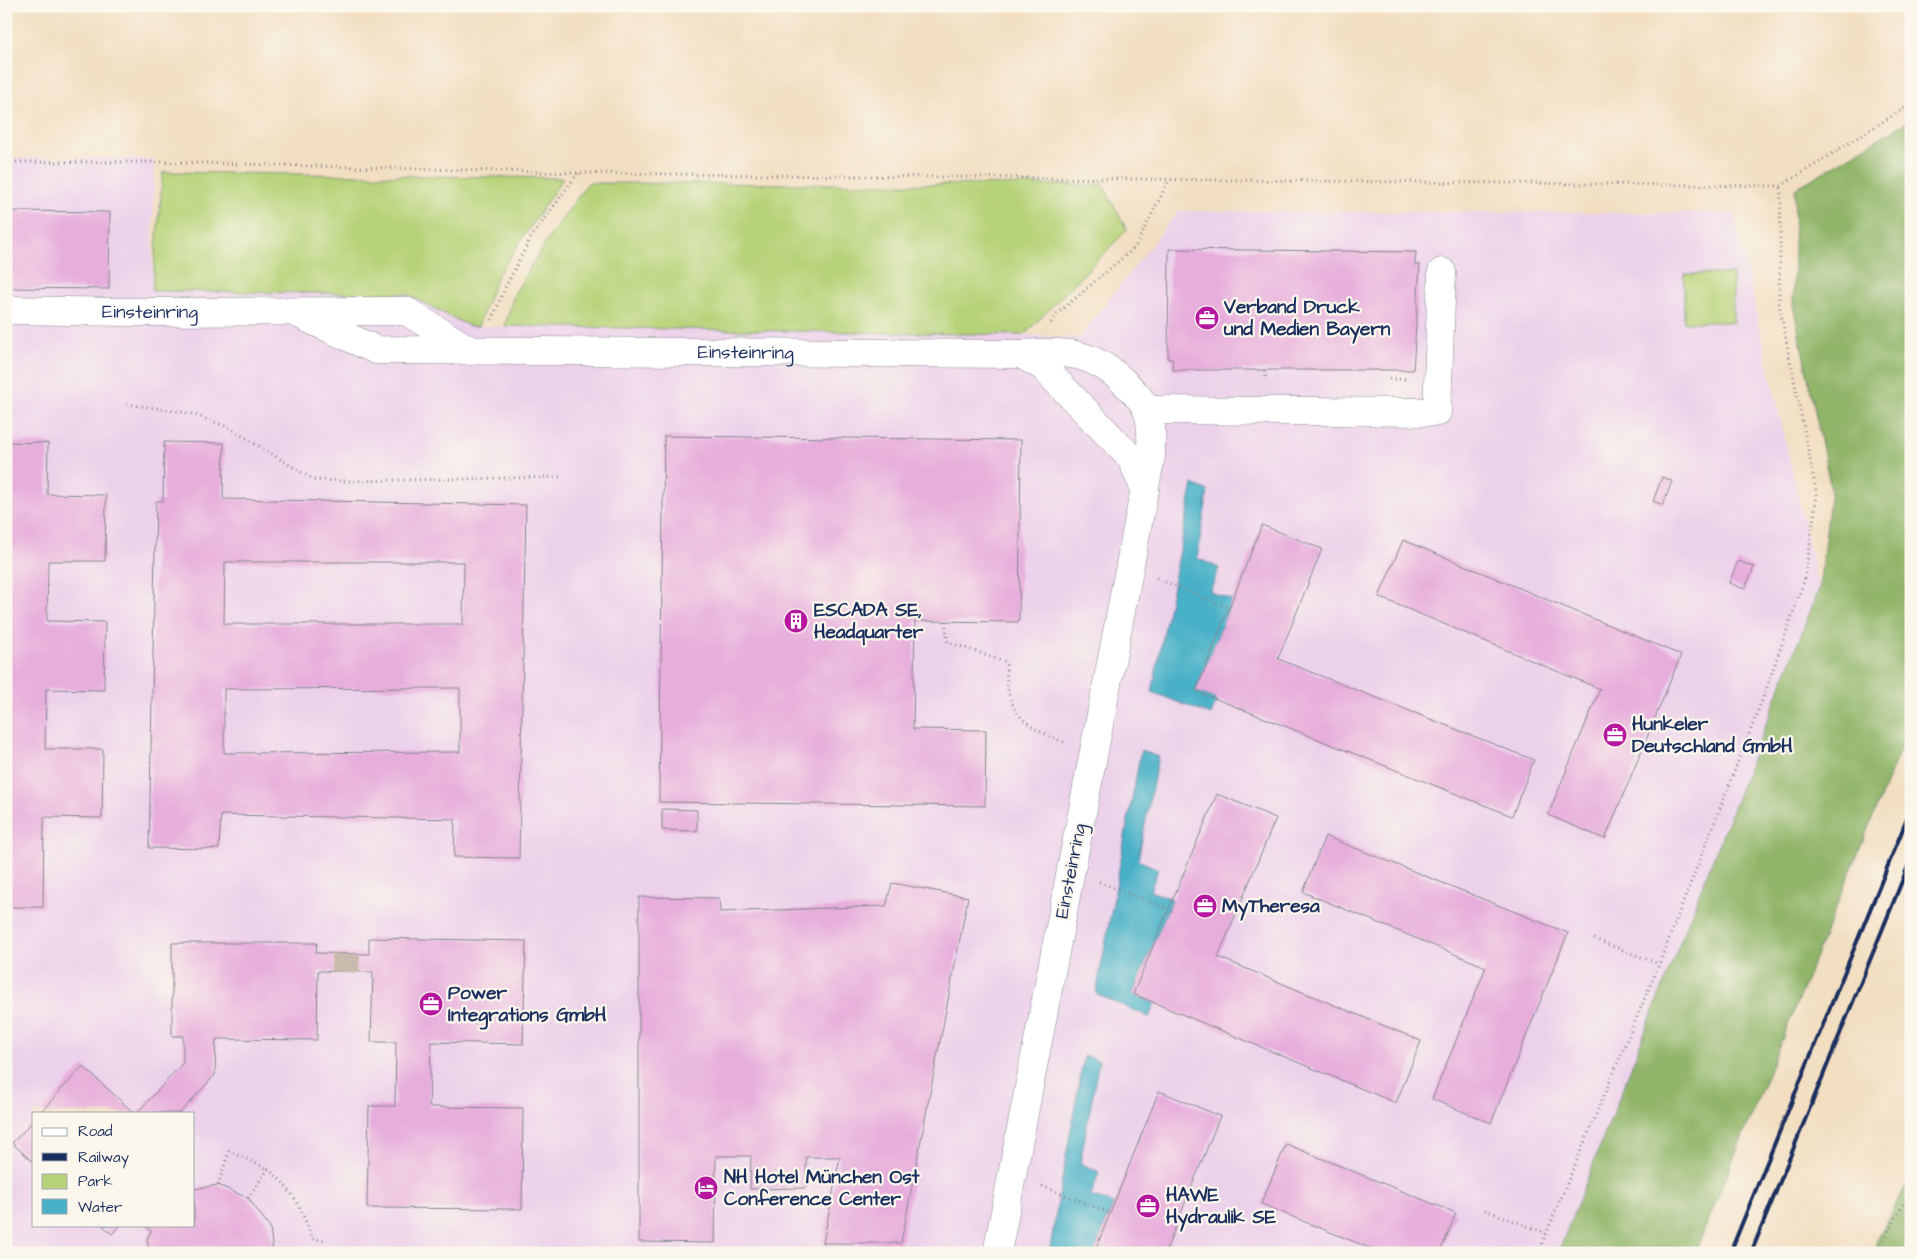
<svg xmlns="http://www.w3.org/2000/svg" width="1917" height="1259" viewBox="0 0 1917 1259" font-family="'Architects Daughter',sans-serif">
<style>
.built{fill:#ecd1ea;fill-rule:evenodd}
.green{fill:#b7d379;stroke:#69816c}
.forest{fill:#91b569;stroke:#567264}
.water{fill:#48b1c7;stroke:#327092}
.building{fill:#e7addb;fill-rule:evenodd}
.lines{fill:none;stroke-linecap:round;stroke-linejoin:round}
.minor-tunnel{stroke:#c7bbad;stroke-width:28;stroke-dasharray:28 14;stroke-linecap:butt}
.minor-casing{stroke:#868690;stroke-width:29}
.path{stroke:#868690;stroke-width:3;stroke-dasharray:1 4;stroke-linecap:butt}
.minor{stroke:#fff;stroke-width:28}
.rail{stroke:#1b2f5e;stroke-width:4}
.labels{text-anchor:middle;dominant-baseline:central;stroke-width:4.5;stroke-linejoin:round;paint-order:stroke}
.poi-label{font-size:19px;font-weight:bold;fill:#1b2f5e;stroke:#fbf7ec;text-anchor:start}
.street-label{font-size:19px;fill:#1b2f5e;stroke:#fbf7ec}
</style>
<rect width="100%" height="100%" fill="#fbf7ec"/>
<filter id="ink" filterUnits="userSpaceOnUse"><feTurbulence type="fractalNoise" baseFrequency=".02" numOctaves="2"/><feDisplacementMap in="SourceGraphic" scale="10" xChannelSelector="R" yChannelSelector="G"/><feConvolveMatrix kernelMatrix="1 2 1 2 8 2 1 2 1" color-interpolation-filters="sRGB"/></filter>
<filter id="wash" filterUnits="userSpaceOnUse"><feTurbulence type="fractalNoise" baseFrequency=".0096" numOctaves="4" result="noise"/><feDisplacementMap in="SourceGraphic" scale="20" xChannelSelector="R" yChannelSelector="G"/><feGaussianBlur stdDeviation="1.12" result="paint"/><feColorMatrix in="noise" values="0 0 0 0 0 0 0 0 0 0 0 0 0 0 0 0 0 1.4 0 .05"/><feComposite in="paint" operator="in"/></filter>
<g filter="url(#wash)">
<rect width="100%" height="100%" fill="#f2dec1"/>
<path class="built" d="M6 158 154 159 152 291 406 294 469 326 1024 335 1079 338 1178 211 1734 213 1819 589 1558 1253H6ZM34 1113H194V1225H34Z"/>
<g class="green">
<polygon points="163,172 563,178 497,276 478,326 469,326 406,294 152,291"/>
<polygon points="588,183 1103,185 1127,230 1024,335 505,326 514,294 548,239"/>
<rect x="1684" y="274" width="49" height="48"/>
</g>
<g class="forest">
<polygon points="1911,119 1911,723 1695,1253 1558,1253 1819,589 1831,489 1793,305 1795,189"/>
<polygon points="1911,1177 1911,1253 1877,1253 1877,1240"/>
</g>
<g class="water">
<polygon points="1193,484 1208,491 1197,558 1219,568 1210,592 1232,600 1196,691 1217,700 1211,715 1152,692"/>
<polygon points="1141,750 1158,757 1138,860 1158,869 1150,891 1172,899 1133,993 1155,1003 1149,1017 1096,994"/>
<polygon points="1084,1055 1099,1061 1080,1163 1099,1172 1091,1196 1113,1204 1094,1253 1049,1253"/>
</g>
<g id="blocks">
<g class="building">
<polygon points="6,211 110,212 109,289 6,288"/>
<polygon points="1169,249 1416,252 1415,265 1420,265 1413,370 1173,370 1172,359 1168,359"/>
<polygon points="664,436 1021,440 1019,622 915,621 913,729 986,730 985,806 659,802"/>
<polygon points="6,442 48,443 47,494 106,495 105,561 48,561 47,621 105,622 104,690 46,689 45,749 103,749 102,818 44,817 43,907 6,907"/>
<path d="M164 442 224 443 223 499 526 505 519 858 454 857 455 819 221 815 219 849 149 848 156 501H163ZM225 562H464L463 624H224ZM460 688V752L224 753V689Z"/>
<polygon points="1662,477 1672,481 1663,505 1653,501"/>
<polygon points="1262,525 1322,549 1278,659 1534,760 1512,816 1196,691"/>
<polygon points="1403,540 1681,655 1605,839 1548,815 1600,689 1379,597"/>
<polygon points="1738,561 1754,567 1745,589 1729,583"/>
<polygon points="1217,794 1276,818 1218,957 1421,1041 1396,1103 1133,994"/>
<polygon points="662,809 697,810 697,831 662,830"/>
<polygon points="1325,836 1568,933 1491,1123 1432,1099 1486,967 1303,892"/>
<polygon points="892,883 968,897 901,1243 823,1243 840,1157 806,1157 806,1188 750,1189 751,1156 716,1156 715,1243 639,1242 639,897 719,898 720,912 886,906"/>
<polygon points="369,938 526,941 523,1044 431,1042 429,1107 523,1108 522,1209 367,1208 369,1106 395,1106 396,1042 371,1042 373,972 318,971 317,1040 216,1039 215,1075 180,1113 137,1113 183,1063 183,1036 172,1036 172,943 317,943 316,953 369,954"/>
<polygon points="83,1066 134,1113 40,1113"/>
<polygon points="1159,1091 1220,1116 1165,1253 1094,1253"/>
<polygon points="34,1120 34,1163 12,1143"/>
<polygon points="1286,1144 1456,1213 1440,1253 1370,1253 1372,1249 1261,1204"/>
<polygon points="218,1185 248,1198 270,1227 273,1253 149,1253 147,1239 151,1231 144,1225 194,1225 194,1189"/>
<polygon points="102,1225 120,1225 112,1234"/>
</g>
</g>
</g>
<g filter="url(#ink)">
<use href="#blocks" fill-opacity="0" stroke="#868690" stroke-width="1"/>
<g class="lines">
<polyline class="minor-tunnel" points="345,972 346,954"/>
<defs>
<g id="minor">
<path id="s1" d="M6 310 128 312 406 311 471 351"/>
<path id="s2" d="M294 312 376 350 1020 354C1065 351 1091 350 1126 384 1133 391 1143 400 1147 410 1153 424 1151 441 1151 456L997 1253"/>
<polyline points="1020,354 1042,366 1131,458 1145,490"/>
<polyline points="1147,410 1437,412 1442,272"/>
</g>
</defs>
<use href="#minor" class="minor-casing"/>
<g class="path">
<polyline points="6,162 162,162 578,173 1781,186 1911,104"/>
<polyline points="492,320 504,290 530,239 578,173"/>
<polyline points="1051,323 1057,314 1135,247 1169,180"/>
<polyline points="1265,371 1266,380"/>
<polyline points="1389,379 1407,379"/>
<polyline points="127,404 189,413 228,427 314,480 348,481 560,477"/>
<polyline points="1156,578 1229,608"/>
<path d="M945 621 948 642 1006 662C1007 672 1006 684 1009 694 1017 724 1040 732 1066 743"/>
<polyline points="1099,882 1169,909"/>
<polyline points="1594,939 1659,964"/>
<polyline points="218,1185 229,1151 268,1169"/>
<polyline points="1042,1186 1110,1213"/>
<path d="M248 1198 268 1169C293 1189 302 1209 312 1239L327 1240"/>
<polyline points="1485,1210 1546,1233"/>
<polyline points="1538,1253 1659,964 1763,698 1805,578 1817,495 1779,304 1781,186"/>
<polyline points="1876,1253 1911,1191"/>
</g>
<use href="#minor" class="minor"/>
<g class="rail">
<polyline points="1730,1253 1911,809"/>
<polyline points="1751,1253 1911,859"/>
</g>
</g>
</g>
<defs>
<symbol id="office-disc" viewBox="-11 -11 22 22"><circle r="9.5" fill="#b5179e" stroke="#fbf7ec"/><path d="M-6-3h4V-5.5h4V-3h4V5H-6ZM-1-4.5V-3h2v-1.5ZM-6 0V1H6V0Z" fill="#fff"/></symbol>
<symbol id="building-disc" viewBox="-11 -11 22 22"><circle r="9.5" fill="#b5179e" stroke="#fbf7ec"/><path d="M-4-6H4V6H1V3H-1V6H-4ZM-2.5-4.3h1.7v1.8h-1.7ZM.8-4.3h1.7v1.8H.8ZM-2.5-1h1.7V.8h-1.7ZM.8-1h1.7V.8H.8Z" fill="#fff"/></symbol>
<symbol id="hotel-disc" viewBox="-11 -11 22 22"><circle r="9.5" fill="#b5179e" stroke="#fbf7ec"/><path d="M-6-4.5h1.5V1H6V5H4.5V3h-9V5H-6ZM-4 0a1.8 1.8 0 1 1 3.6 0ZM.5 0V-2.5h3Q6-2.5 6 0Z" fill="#fff"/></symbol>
</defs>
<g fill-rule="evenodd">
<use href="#office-disc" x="1193" y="304" width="28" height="28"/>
<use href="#building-disc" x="782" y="607" width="28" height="28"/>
<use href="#office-disc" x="1601" y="721" width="28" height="28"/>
<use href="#office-disc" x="1191" y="892" width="28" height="28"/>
<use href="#office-disc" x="417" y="990" width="28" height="28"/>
<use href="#hotel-disc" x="692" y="1174" width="28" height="28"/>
<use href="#office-disc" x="1134" y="1192" width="28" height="28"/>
</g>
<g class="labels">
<g class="poi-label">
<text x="1224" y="307">Verband Druck<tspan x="1224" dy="22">und Medien Bayern</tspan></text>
<text x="814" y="610">ESCADA SE,<tspan x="814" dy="22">Headquarter</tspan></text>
<text x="1632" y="724">Hunkeler<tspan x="1632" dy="22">Deutschland GmbH</tspan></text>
<text x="1222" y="906">MyTheresa</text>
<text x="448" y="993">Power<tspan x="448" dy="22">Integrations GmbH</tspan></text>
<text x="724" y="1177">NH Hotel München Ost<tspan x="724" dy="22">Conference Center</tspan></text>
<text x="1166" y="1195">HAWE<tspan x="1166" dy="22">Hydraulik SE</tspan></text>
</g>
<g class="street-label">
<text stroke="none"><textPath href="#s1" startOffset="144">Einsteinring</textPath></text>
<text stroke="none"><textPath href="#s2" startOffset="460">Einsteinring</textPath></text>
<text transform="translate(1071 871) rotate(-79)">Einsteinring</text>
</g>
</g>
<rect width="1917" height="1259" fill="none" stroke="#fbf7ec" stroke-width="25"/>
<rect x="32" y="1112" width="162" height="115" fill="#fbf7ec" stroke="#a1a7b3"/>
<rect x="42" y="1128" width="25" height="8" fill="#ffffff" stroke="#a1a7b3"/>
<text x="78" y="1136" font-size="15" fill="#1b2f5e">Road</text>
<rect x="42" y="1153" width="25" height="8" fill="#1b2f5e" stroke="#a1a7b3"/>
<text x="78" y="1162" font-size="15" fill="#1b2f5e">Railway</text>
<rect x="42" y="1174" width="25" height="15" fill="#b7d379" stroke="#a1a7b3"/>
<text x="78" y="1186" font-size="15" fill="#1b2f5e">Park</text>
<rect x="42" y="1199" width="25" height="15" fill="#48b1c7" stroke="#a1a7b3"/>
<text x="78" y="1212" font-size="15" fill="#1b2f5e">Water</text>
</svg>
